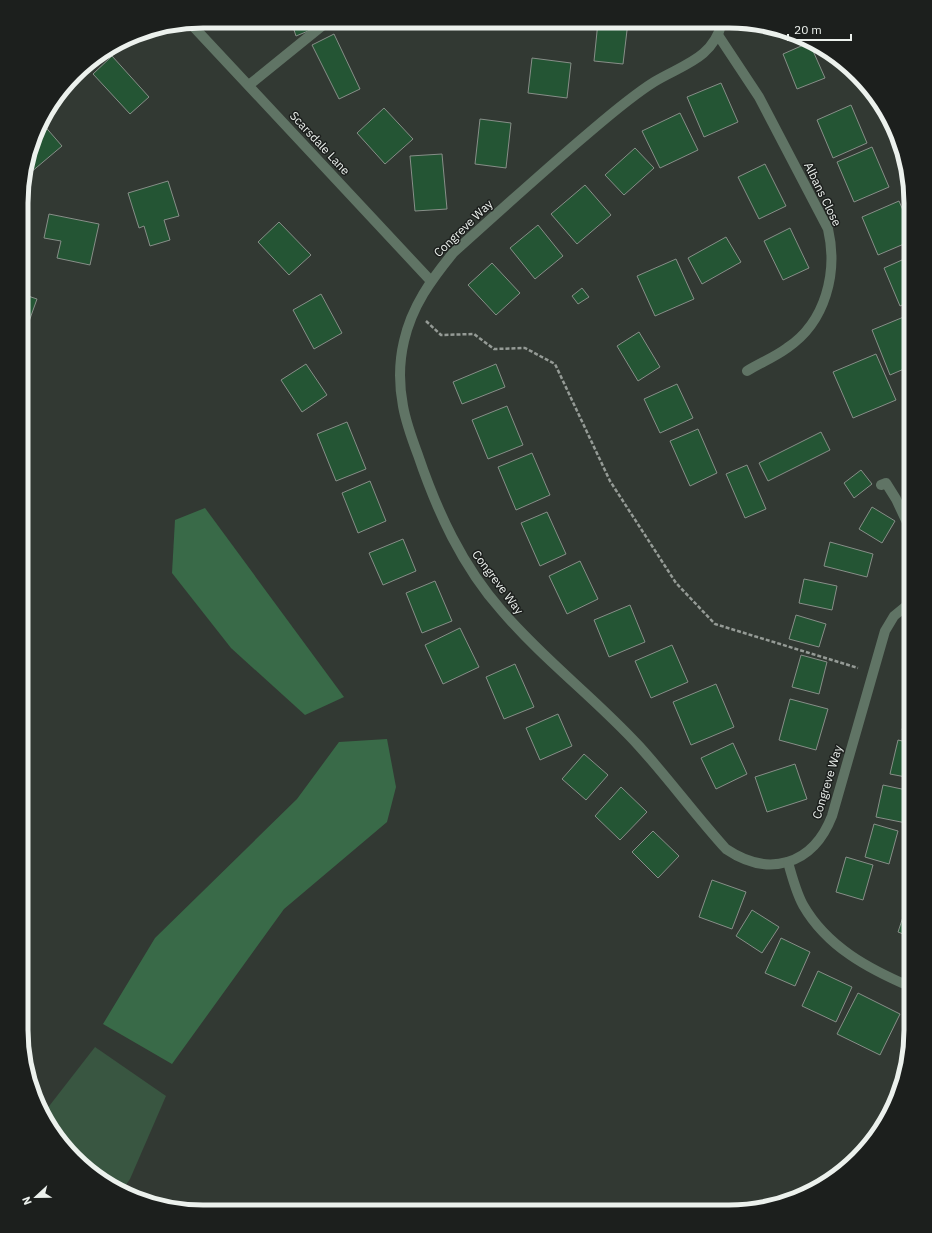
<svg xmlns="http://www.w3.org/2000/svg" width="932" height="1233" viewBox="0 0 932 1233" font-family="'IBM Plex Sans',sans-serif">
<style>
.green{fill:#395641}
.forest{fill:#396a48}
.building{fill:#245534;stroke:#878e88}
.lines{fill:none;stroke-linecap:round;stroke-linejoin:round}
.path{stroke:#959b96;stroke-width:2.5;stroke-dasharray:4 2;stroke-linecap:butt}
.minor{stroke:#607465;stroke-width:10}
.labels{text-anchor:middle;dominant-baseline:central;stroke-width:3;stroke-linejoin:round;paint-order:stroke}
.street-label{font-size:12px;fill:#ecf1ed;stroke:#1c1f1d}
.rim{fill:none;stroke:#ecf1ed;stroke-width:5}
</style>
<rect width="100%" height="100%" fill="#323933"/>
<polygon class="green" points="95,1047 166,1096 130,1179 123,1189 102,1181 66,1150 43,1114"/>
<g class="forest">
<polygon points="205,508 344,697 305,715 231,648 172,573 175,520"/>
<polygon points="387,739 396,787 387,822 284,909 172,1064 103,1024 155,938 297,799 339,742"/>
</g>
<g class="building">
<polygon points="291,21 316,21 318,27 296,36"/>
<polygon points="598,22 628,22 623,64 594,61"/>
<polygon points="334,34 360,89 339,99 312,45"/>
<polygon points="808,43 810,44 825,78 797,89 783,54"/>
<polygon points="112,56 149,97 130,114 93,74"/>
<polygon points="532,58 571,63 567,98 528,93"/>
<polygon points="721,83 738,122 704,137 687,97"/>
<polygon points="851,105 867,143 833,158 817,120"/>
<polygon points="384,108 413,139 385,164 357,133"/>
<polygon points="680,113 698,150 660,168 642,131"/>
<polygon points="480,119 511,123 506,168 475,164"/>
<polygon points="42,123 62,146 30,173 26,169"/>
<polygon points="872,147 889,187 854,202 837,162"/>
<polygon points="635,148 654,168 624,195 605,175"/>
<polygon points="442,154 447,209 415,211 410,156"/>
<polygon points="765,164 786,206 759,219 738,177"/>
<polygon points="168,181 179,216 164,220 170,240 150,246 144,226 139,228 128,193"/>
<polygon points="585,185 611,215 577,244 551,214"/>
<polygon points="899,201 911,229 911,241 878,255 862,217"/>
<polygon points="49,214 99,224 90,265 57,258 61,241 44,238"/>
<polygon points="279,222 311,255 289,275 258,242"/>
<polygon points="538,225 563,256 535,279 510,248"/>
<polygon points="790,228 809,268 783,280 764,241"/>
<polygon points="726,237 741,262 702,284 688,258"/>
<polygon points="911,256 911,301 900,306 884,268"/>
<polygon points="676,259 694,299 655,316 637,276"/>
<polygon points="492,263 520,293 496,315 468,285"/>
<polygon points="582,288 589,297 578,304 572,296"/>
<polygon points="22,294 37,299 22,341"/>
<polygon points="321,294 342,333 314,349 293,310"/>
<polygon points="911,314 911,366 890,375 872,330"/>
<polygon points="639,332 660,367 638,381 617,346"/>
<polygon points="876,354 896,400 853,418 833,372"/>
<polygon points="306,364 327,395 302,412 281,380"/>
<polygon points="496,364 505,387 462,404 453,382"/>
<polygon points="677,384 693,418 660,433 644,399"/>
<polygon points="507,406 523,445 488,459 472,420"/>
<polygon points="347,422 366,469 336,481 317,434"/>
<polygon points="698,429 717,473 690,486 670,441"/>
<polygon points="821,432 830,450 768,481 759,463"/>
<polygon points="532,453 550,495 516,510 498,467"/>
<polygon points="747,465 766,509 745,518 726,474"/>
<polygon points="861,470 872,484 854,498 844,483"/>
<polygon points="370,481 386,521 358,533 342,493"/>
<polygon points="872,507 895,521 882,543 859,529"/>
<polygon points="547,512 566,554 540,566 521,523"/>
<polygon points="403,539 416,571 383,585 369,553"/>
<polygon points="830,542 873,554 867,577 824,566"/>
<polygon points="580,561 598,599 567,614 549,576"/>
<polygon points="804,579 837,586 832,610 799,603"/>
<polygon points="435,581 452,621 422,633 406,593"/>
<polygon points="630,605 645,642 609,657 594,620"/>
<polygon points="796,615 826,624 819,647 789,639"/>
<polygon points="460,628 479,667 443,684 425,645"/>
<polygon points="672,645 688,682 651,698 635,661"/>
<polygon points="801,655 827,662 819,694 792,687"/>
<polygon points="515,664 534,707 504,719 486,677"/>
<polygon points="716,684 734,727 691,745 673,702"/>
<polygon points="911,692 911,732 902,730"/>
<polygon points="790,699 828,709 816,750 779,740"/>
<polygon points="558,714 572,746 540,760 526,728"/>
<polygon points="898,740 911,743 911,778 890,774"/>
<polygon points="733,743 747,774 716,789 701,758"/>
<polygon points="584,754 608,775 586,800 562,779"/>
<polygon points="795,764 807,799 767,812 755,777"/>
<polygon points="883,785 911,791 911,824 876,817"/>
<polygon points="621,787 647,812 620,840 595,816"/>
<polygon points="874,824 898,831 889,864 865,857"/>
<polygon points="653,831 679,856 658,878 632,852"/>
<polygon points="846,857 873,865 863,900 836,892"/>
<polygon points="712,880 746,892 732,929 699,917"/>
<polygon points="907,905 911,907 911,937 898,932"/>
<polygon points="752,910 779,927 762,953 736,936"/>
<polygon points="781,938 810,952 795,986 765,973"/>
<polygon points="818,971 852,987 836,1022 802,1006"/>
<polygon points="858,993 900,1014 880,1055 837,1034"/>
</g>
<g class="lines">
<polyline class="path" points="426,321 441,335 474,334 494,349 525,348 555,364 610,481 676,583 715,624 858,668"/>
<g class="minor">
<polyline points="190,23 430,280"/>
<path d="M722 23C712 59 684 64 654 82 627 99 603 121 578 142 536 178 494 216 453 253 431 280 412 306 404 341 399 362 399 385 403 406 406 423 412 439 418 455 437 511 462 566 502 611 544 660 596 699 639 746 669 779 696 816 726 849 769 878 813 865 832 816L885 631 894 616 911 602"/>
<path d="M718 35 759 97 828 229C838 272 826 322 787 348 775 357 760 363 747 371"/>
<polyline points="249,85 328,21"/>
<polyline points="881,485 886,483 896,499 911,531"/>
<path d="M788 862C792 877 796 892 803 905 827 947 869 969 911 987"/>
</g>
</g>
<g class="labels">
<g class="street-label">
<text transform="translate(320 143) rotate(47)">Scarsdale Lane</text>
<text transform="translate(823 194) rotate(64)">Albans Close</text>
<text transform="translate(463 228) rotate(-44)">Congreve Way</text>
<text transform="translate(498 582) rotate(53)">Congreve Way</text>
<text transform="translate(827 782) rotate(-73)">Congreve Way</text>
</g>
</g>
<path d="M0 0H932V1233H0ZM203 28H729A175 175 0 0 1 904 203V1030A175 175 0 0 1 729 1205H203A175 175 0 0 1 28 1030V203A175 175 0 0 1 203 28Z" fill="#1c1f1d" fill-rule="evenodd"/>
<path class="rim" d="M203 28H729A175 175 0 0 1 904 203V1030A175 175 0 0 1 729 1205H203A175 175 0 0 1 28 1030V203A175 175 0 0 1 203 28Z"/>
<g transform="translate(36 1197) rotate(248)" stroke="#1c1f1d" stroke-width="3" paint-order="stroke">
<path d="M0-3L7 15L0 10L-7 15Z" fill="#ecf1ed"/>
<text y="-6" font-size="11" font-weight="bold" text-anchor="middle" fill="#ecf1ed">N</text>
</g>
<path d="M788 34v6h63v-6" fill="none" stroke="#ecf1ed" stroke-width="2"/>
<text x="794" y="34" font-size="12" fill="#ecf1ed" stroke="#1c1f1d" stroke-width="3" paint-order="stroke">20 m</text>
</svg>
